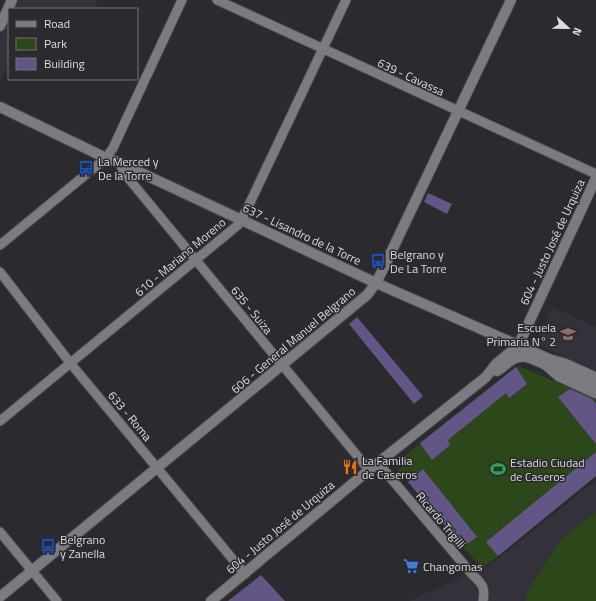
<svg xmlns="http://www.w3.org/2000/svg" width="596" height="601" viewBox="0 0 596 601" font-family="'Titillium Web',sans-serif">
<style>
.built{fill:#34313b}
.green{fill:#2c4719}
.building{fill:#645587}
.lines{fill:none;stroke-linecap:round;stroke-linejoin:round}
.minor-casing{stroke:#48474a;stroke-width:11}
.tertiary-casing{stroke:#48474a;stroke-width:12}
.secondary-casing{stroke:#48474a;stroke-width:12}
.minor{stroke:#7c7b80;stroke-width:9}
.tertiary{stroke:#7c7b80;stroke-width:10}
.secondary{stroke:#7c7b80;stroke-width:10}
.labels{text-anchor:middle;dominant-baseline:central;stroke-width:3;stroke-linejoin:round;paint-order:stroke}
.street-label{font-size:12px;fill:#dddcde;stroke:#2b2a2e}
.poi-label{font-size:12px;fill:#dddcde;stroke:#2b2a2e;text-anchor:start}
</style>
<rect width="100%" height="100%" fill="#2b2a2e"/>
<g class="built">
<polygon points="17,0 94,0 98,2 95,9 13,9"/>
<polygon points="9,17 9,64 0,82 0,36"/>
<polygon points="552,307 596,327 596,371 537,344 536,341"/>
<polygon points="596,480 596,601 409,601 471,573 482,571"/>
</g>
<g class="green">
<polygon points="516,367 521,367 596,399 596,476 482,569 398,470 402,467 398,461"/>
<polygon points="596,512 596,601 525,601 529,589 562,538"/>
</g>
<g class="building">
<polygon points="428,193 452,204 447,214 424,202"/>
<polygon points="357,317 423,396 414,404 349,324"/>
<polygon points="516,367 527,384 509,398 506,393 448,440 450,445 432,460 420,443"/>
<polygon points="570,389 592,399 596,404 596,444 558,397"/>
<polygon points="596,452 596,476 498,556 486,542"/>
<polygon points="423,469 477,537 463,547 408,482"/>
<polygon points="261,575 285,601 228,601"/>
</g>
<g class="lines">
<defs>
<g id="minor">
<polyline points="217,0 596,174"/>
<polyline points="120,163 124,173 369,470"/>
<polyline points="0,245 106,158 113,148 182,0"/>
<polyline points="0,272 71,364 245,574"/>
<polyline points="547,358 565,363 596,377"/>
<polyline points="544,364 559,377 596,394"/>
<polyline points="0,421 238,225 247,209 346,0"/>
<path d="M378 463 471 573C481 583 486 586 483 601"/>
<polyline points="0,532 57,601"/>
</g>
<g id="tertiary">
<polyline points="0,107 106,158 120,163 376,283 547,358 562,370"/>
<polyline points="556,368 596,386"/>
<polyline points="0,597 367,295 376,283 385,265 511,0"/>
</g>
<g id="secondary">
<polyline points="0,26 12,0"/>
<path d="M497 371C502 368 505 365 510 361 522 352 532 359 544 364"/>
<polyline points="211,601 369,470 486,377 496,364 518,346 596,178"/>
</g>
</defs>
<use href="#minor" class="minor-casing"/>
<use href="#tertiary" class="tertiary-casing"/>
<use href="#secondary" class="secondary-casing"/>
<use href="#minor" class="minor"/>
<use href="#tertiary" class="tertiary"/>
<use href="#secondary" class="secondary"/>
</g>
<defs>
<symbol id="bus-bare" viewBox="-9 -9 18 18"><path d="M-5-6H5V4H4V6H2V4H-2V6H-4V4H-5ZM-3.5-4V0h7V-4ZM-3.5 1.2v1.5H-2V1.2ZM2 1.2v1.5H3.5V1.2Z" fill="#1a4fb4" stroke="#2b2a2e" stroke-width="2.5" paint-order="stroke"/></symbol>
<symbol id="school-bare" viewBox="-9 -9 18 18"><path d="M0-5L7-2L0 1L-7-2ZM-4 1L0 2.5L4 1V4Q0 6-4 4Z" fill="#8d6e63" stroke="#2b2a2e" stroke-width="2.5" paint-order="stroke"/></symbol>
<symbol id="restaurant-bare" viewBox="-9 -9 18 18"><path d="M-5-6h1v4h1v-4h1v4h1v-4h1v5L-1.5 .5V6h-2V.5L-5-1ZM5-6V6H3V1.5H1.5Q1.5-4 5-6Z" fill="#e8710a" stroke="#2b2a2e" stroke-width="2.5" paint-order="stroke"/></symbol>
<symbol id="stadium-bare" viewBox="-9 -9 18 18"><path d="M0-5a6.5 5 0 1 0 0 10a6.5 5 0 1 0 0-10ZM-3.5-1.8h7v3.6h-7Z" fill="#2e9e5b" stroke="#2b2a2e" stroke-width="2.5" paint-order="stroke"/></symbol>
<symbol id="supermarket-bare" viewBox="-9 -9 18 18"><path d="M-6-5.5h2.5l.6 2H6L4.5 2H-2.5L-4.4-4H-6ZM-1.5 3.2a1.3 1.3 0 1 0 .1 0ZM3 3.2a1.3 1.3 0 1 0 .1 0Z" fill="#3f7fe0" stroke="#2b2a2e" stroke-width="2.5" paint-order="stroke"/></symbol>
</defs>
<g fill-rule="evenodd">
<use href="#bus-bare" x="75" y="157" width="22" height="22"/>
<use href="#bus-bare" x="367" y="250" width="22" height="22"/>
<use href="#school-bare" x="557" y="323" width="22" height="22"/>
<use href="#restaurant-bare" x="339" y="456" width="22" height="22"/>
<use href="#stadium-bare" x="487" y="458" width="22" height="22"/>
<use href="#bus-bare" x="37" y="535" width="22" height="22"/>
<use href="#supermarket-bare" x="400" y="555" width="22" height="22"/>
</g>
<g class="labels">
<g class="street-label">
<text transform="translate(411 77) rotate(25)">639 - Cavassa</text>
<text transform="translate(302 234) rotate(25)">637 - Lisandro de la Torre</text>
<text transform="translate(552 242) rotate(-65)">604 - Justo José de Urquiza</text>
<text transform="translate(180 257) rotate(-40)">610 - Mariano Moreno</text>
<text transform="translate(252 310) rotate(51)">635 - Suiza</text>
<text transform="translate(293 340) rotate(-40)">606 - General Manuel Belgrano</text>
<text transform="translate(130 416) rotate(50)">633 - Roma</text>
<text transform="translate(441 520) rotate(50)">Ricardo Trigilli</text>
<text transform="translate(280 527) rotate(-40)">604 - Justo José de Urquiza</text>
</g>
<g class="poi-label">
<text x="98" y="161">La Merced y<tspan x="98" dy="14">De la Torre</tspan></text>
<text x="390" y="254">Belgrano y<tspan x="390" dy="14">De La Torre</tspan></text>
<text x="556" y="327" text-anchor="end">Escuela<tspan x="556" dy="14">Primaria N° 2</tspan></text>
<text x="362" y="460">La Familia<tspan x="362" dy="14">de Caseros</tspan></text>
<text x="510" y="462">Estadio Ciudad<tspan x="510" dy="14">de Caseros</tspan></text>
<text x="60" y="539">Belgrano<tspan x="60" dy="14">y Zanella</tspan></text>
<text x="423" y="566">Changomas</text>
</g>
</g>
<rect x="8" y="8" width="130" height="72" fill="#2b2a2e" stroke="#727174"/>
<rect x="16" y="21" width="20" height="6" fill="#7c7b80" stroke="#727174"/>
<text x="44" y="28" font-size="12" fill="#dddcde">Road</text>
<rect x="16" y="38" width="20" height="12" fill="#2c4719" stroke="#727174"/>
<text x="44" y="48" font-size="12" fill="#dddcde">Park</text>
<rect x="16" y="58" width="20" height="12" fill="#645587" stroke="#727174"/>
<text x="44" y="68" font-size="12" fill="#dddcde">Building</text>
<g transform="translate(568 28) rotate(112)" stroke="#2b2a2e" stroke-width="3" paint-order="stroke">
<path d="M0-3L7 15L0 10L-7 15Z" fill="#dddcde"/>
<text y="-6" font-size="11" font-weight="bold" text-anchor="middle" fill="#dddcde">N</text>
</g>
</svg>
